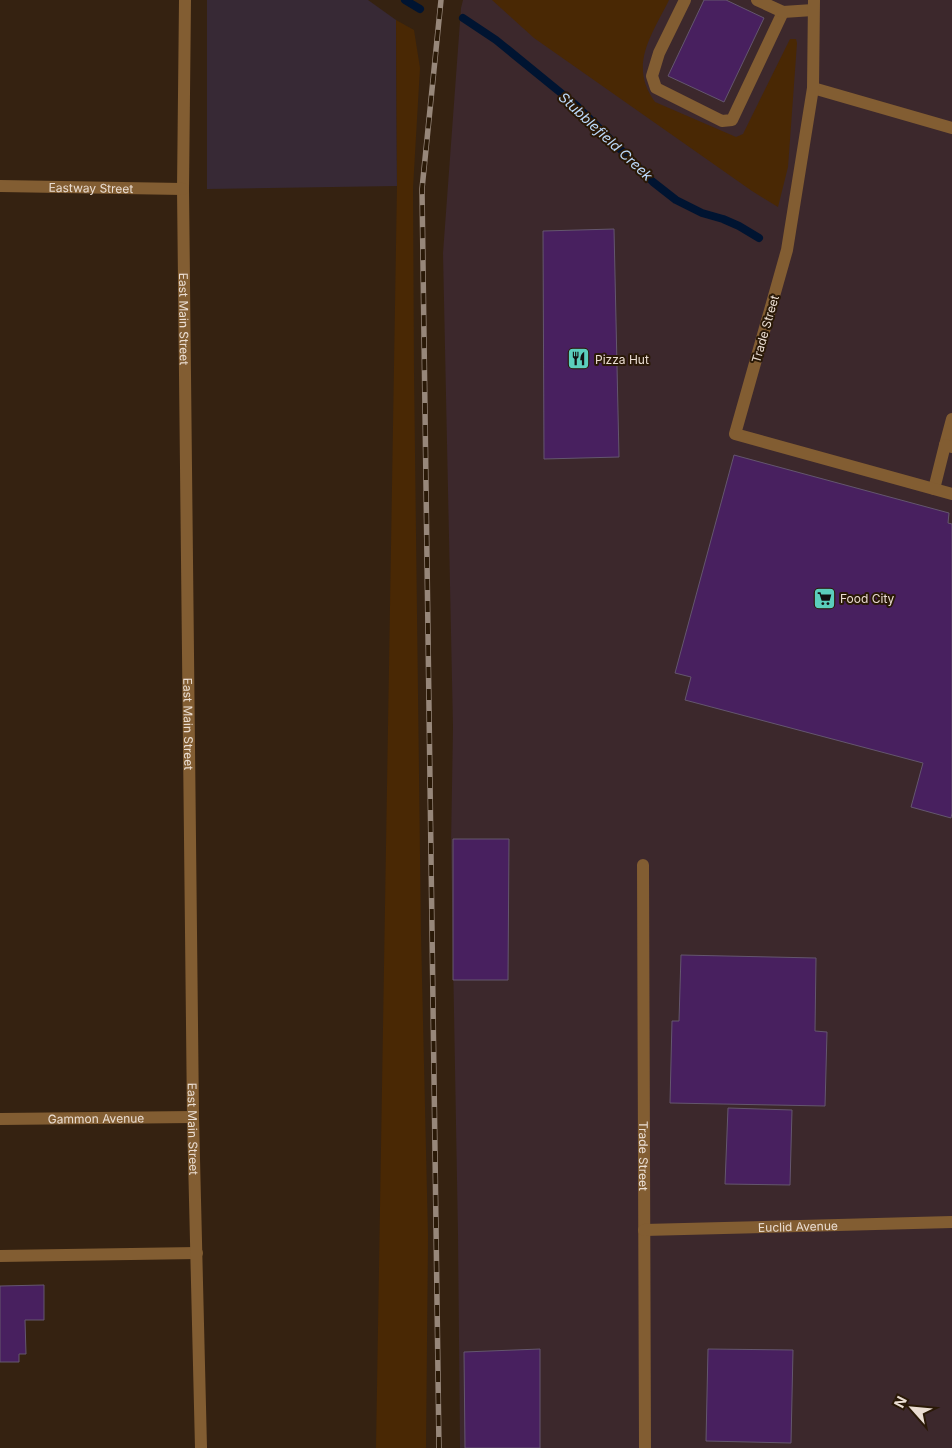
<svg xmlns="http://www.w3.org/2000/svg" width="952" height="1448" viewBox="0 0 952 1448" font-family="Inter,sans-serif">
<style>
.commercial{fill:#3c282c}
.industrial{fill:#372935}
.green{fill:#492804}
.lines{fill:none;stroke-linecap:round;stroke-linejoin:round}
.stream{stroke:#001431;stroke-width:8}
.building{fill:#48205f;stroke:#64566e}
.lane{stroke:#825d32;stroke-width:12}
.street{stroke:#825d32;stroke-width:12}
.rail-casing{stroke:#97877a;stroke-width:5.5}
.rail{stroke:#2a1907;stroke-width:4;stroke-dasharray:11;stroke-linecap:butt}
.labels{text-anchor:middle;dominant-baseline:central;stroke-width:4;stroke-linejoin:round;paint-order:stroke}
.street-label{font-size:12px;fill:#eaddd2;stroke:#2a1907}
.poi-label{font-size:12px;fill:#eaddd2;stroke:#2a1907;text-anchor:start}
.water-label{font-size:14px;font-style:italic;fill:#bbd9fa;stroke:#2a1907}
</style>
<rect width="100%" height="100%" fill="#352211"/>
<polygon class="commercial" points="463,0 952,0 952,1448 460,1448 458,1235 451,846 453,727 443,253 461,8"/>
<polygon class="industrial" points="207,0 368,0 396,20 397,186 207,189"/>
<g class="green">
<path d="M492 0H669C652 35 628 65 655 102L736 137 743 134 790 39H796L797 43 788 167 778 207 752 191 534 38Z"/>
<polygon points="396,20 414,30 420,68 413,188 414,373 421,935 428,1236 426,1448 376,1448 397,186"/>
</g>
<g class="lines">
<g class="stream">
<polyline points="405,0 420,9"/>
<polyline points="463,18 496,40 577,106 653,182 676,200 702,213 723,219 739,226 759,238"/>
</g>
</g>
<g class="building">
<polygon points="704,0 726,0 764,18 724,102 668,76"/>
<polygon points="614,229 619,457 544,459 543,231"/>
<polygon points="734,455 949,513 948,523 952,524 952,813 951,818 911,807 923,763 685,700 691,677 675,673"/>
<polygon points="453,839 509,839 508,980 453,980"/>
<polygon points="681,955 816,958 815,1031 827,1032 825,1106 670,1103 672,1021 679,1021"/>
<polygon points="728,1108 792,1110 790,1185 725,1184"/>
<polygon points="44,1285 44,1320 25,1320 26,1354 19,1354 19,1362 0,1362 0,1286"/>
<polygon points="540,1349 540,1448 465,1448 464,1352"/>
<polygon points="708,1349 793,1350 791,1443 706,1441"/>
</g>
<g class="lines">
<g class="lane">
<polyline points="685,0 659,53 652,76 656,88 722,121 732,120 783,12"/>
<polyline points="757,0 783,12 813,10"/>
<polyline points="813,88 952,128"/>
<polyline points="945,445 952,419"/>
<polyline points="934,489 945,445 952,447"/>
<path id="s1" d="M643 865 645 1448"/>
<polyline points="0,1256 197,1253"/>
</g>
<g class="street">
<path id="s2" d="M185 0 183 189 193 1117 201 1448"/>
<polyline points="814,0 813,88 787,250 735,434 952,494"/>
<path id="s3" d="M0 186 183 189"/>
<path id="s4" d="M0 1119 193 1117"/>
<path id="s5" d="M644 1230 952 1222"/>
</g>
<defs>
<polyline id="rail" points="439,1448 422,189 441,0"/>
</defs>
<use href="#rail" class="rail-casing"/>
<use href="#rail" class="rail"/>
</g>
<defs>
<symbol id="restaurant-square" viewBox="-11 -11 22 22"><rect x="-9" y="-9" width="18" height="18" rx="4" fill="#5bcebc" stroke="#2a1907"/><path d="M-5-6h1v4h1v-4h1v4h1v-4h1v5L-1.5 .5V6h-2V.5L-5-1ZM5-6V6H3V1.5H1.5Q1.5-4 5-6Z" fill="#111"/></symbol>
<symbol id="supermarket-square" viewBox="-11 -11 22 22"><rect x="-9" y="-9" width="18" height="18" rx="4" fill="#5bcebc" stroke="#2a1907"/><path d="M-6-5.5h2.5l.6 2H6L4.5 2H-2.5L-4.4-4H-6ZM-1.5 3.2a1.3 1.3 0 1 0 .1 0ZM3 3.2a1.3 1.3 0 1 0 .1 0Z" fill="#111"/></symbol>
</defs>
<g fill-rule="evenodd">
<use href="#restaurant-square" x="566" y="346" width="25" height="25"/>
<use href="#supermarket-square" x="812" y="586" width="25" height="25"/>
</g>
<g class="labels">
<g class="street-label">
<text stroke="none"><textPath href="#s3" startOffset="91">Eastway Street</textPath></text>
<text stroke="none"><textPath href="#s2" startOffset="319">East Main Street</textPath></text>
<text transform="translate(765 329) rotate(-74)">Trade Street</text>
<text stroke="none"><textPath href="#s2" startOffset="724">East Main Street</textPath></text>
<text stroke="none"><textPath href="#s4" startOffset="96">Gammon Avenue</textPath></text>
<text stroke="none"><textPath href="#s2" startOffset="1129">East Main Street</textPath></text>
<text stroke="none"><textPath href="#s1" startOffset="291">Trade Street</textPath></text>
<text stroke="none"><textPath href="#s5" startOffset="154">Euclid Avenue</textPath></text>
</g>
<g class="poi-label">
<text x="595" y="359">Pizza Hut</text>
<text x="840" y="598">Food City</text>
</g>
<g class="water-label">
<text transform="translate(606 136) rotate(43)">Stubblefield Creek</text>
</g>
</g>
<g transform="translate(912 1408) rotate(297)" stroke="#2a1907" stroke-width="4" paint-order="stroke">
<path d="M0-4L9 19L0 12L-9 19Z" fill="#eaddd2"/>
<text y="-8" font-size="14" font-weight="bold" text-anchor="middle" fill="#eaddd2">N</text>
</g>
</svg>
